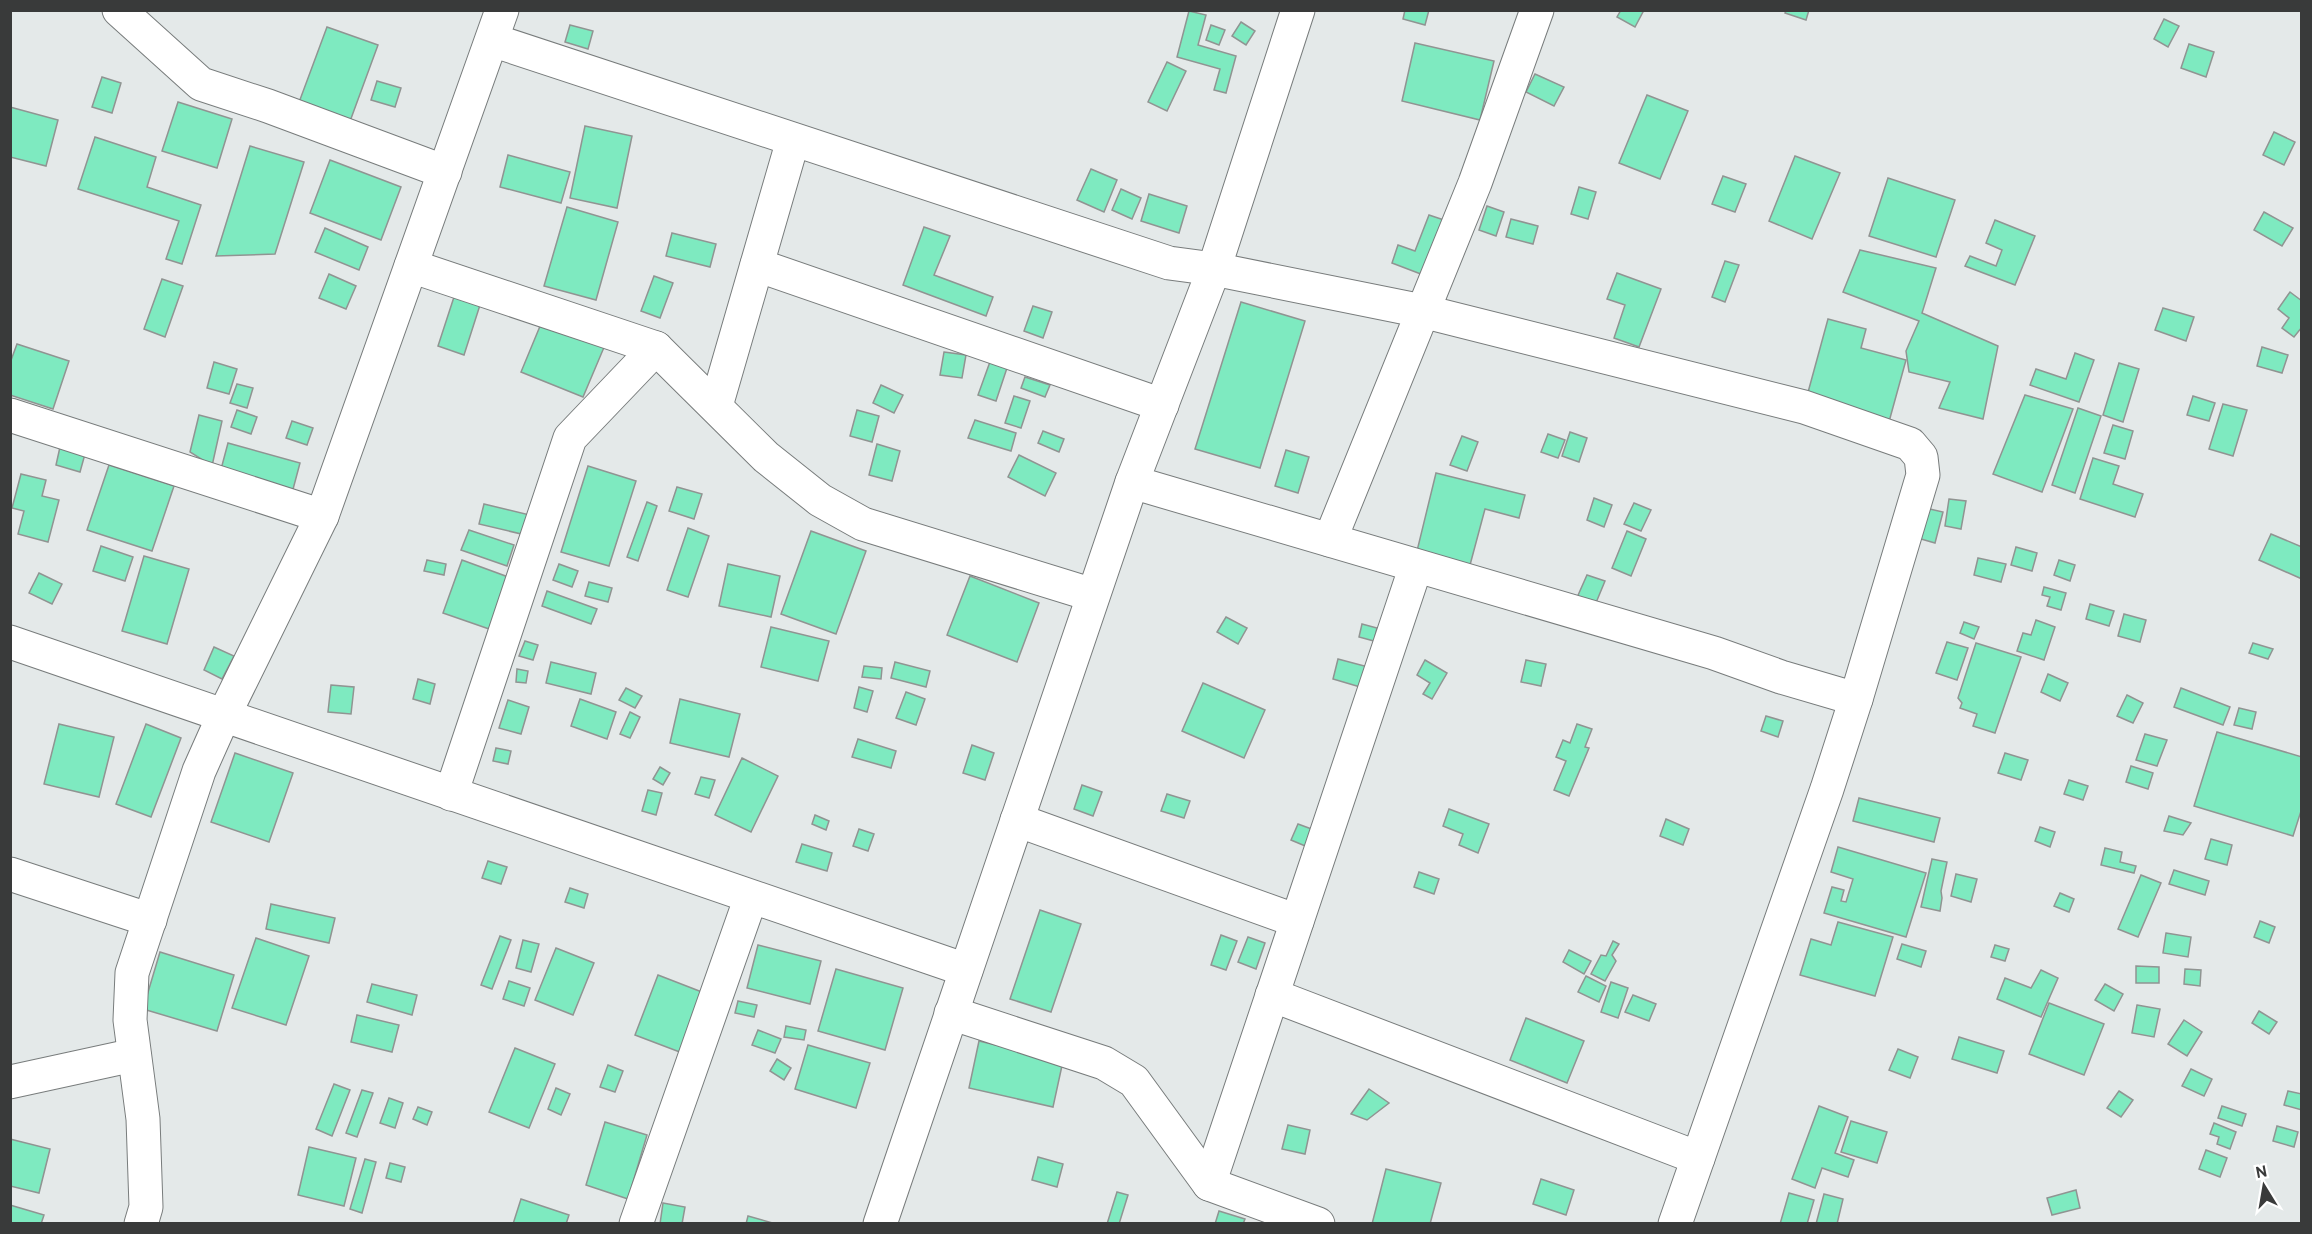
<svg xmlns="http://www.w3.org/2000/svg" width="2312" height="1234" viewBox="0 0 2312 1234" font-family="Overpass,sans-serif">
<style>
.building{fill:#7eeac0;stroke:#909492;stroke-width:1.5}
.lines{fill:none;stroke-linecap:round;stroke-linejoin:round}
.street-casing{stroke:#787c7c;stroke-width:35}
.street{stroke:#fff;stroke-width:33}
</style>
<rect width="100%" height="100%" fill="#e4e9e9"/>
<g class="building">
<polygon points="1405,10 1429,10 1425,25 1403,19"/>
<polygon points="1621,10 1644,10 1635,27 1617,17"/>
<polygon points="1786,10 1809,10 1806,20 1785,13"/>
<polygon points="1189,11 1206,15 1198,45 1236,56 1226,93 1214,90 1220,69 1177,57"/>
<polygon points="2164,19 2179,26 2168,47 2154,39"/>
<polygon points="1241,22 1255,31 1246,45 1232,36"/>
<polygon points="570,25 593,31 588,49 565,42"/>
<polygon points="1211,25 1225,30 1219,45 1206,40"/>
<polygon points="327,27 378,45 349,124 298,105"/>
<polygon points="1415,43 1494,61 1480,120 1402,101"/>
<polygon points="2189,44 2214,52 2206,77 2181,68"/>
<polygon points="1167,62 1186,71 1167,111 1148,102"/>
<polygon points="1535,74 1564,87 1554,106 1526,92"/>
<polygon points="102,77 121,83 112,113 92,107"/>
<polygon points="377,81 401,88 395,107 371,100"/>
<polygon points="1647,95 1688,111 1660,179 1619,163"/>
<polygon points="178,102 232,119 217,168 162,151"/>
<polygon points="10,107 58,120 46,166 10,157"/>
<polygon points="585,126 632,136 617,208 570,198"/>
<polygon points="2274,132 2295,142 2284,165 2263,155"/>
<polygon points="95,137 156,157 147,187 201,205 182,264 166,259 179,221 78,189"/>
<polygon points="250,146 304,162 275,254 216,256"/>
<polygon points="508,155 570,172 561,203 500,187"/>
<polygon points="1795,156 1840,173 1812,239 1769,221"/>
<polygon points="330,160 401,187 381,240 310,213"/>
<polygon points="1091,169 1117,180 1104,212 1077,200"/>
<polygon points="1723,176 1746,184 1735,212 1712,204"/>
<polygon points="1888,178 1955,200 1936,257 1869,236"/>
<polygon points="1579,187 1596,192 1588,219 1571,214"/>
<polygon points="1121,189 1141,198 1132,219 1112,210"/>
<polygon points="1149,194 1187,206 1179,233 1141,221"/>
<polygon points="1487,206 1504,212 1496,236 1479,230"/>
<polygon points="567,207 618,222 596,300 544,286"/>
<polygon points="2264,212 2293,228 2282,246 2254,230"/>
<polygon points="1429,215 1447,221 1426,276 1392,263 1398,245 1415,251"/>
<polygon points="1511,219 1538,226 1533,244 1506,237"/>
<polygon points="1995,220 2035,236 2015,285 1965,266 1970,256 1996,266 2002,250 1986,243"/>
<polygon points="924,227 950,236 934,275 993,297 986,316 903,285"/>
<polygon points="325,228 368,247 359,270 315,252"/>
<polygon points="672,233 716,244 710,267 666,256"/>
<polygon points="1860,250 1936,268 1922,313 1998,346 1983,419 1939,408 1950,382 1909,372 1906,351 1919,321 1843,292"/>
<polygon points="1725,261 1739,265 1725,302 1712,297"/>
<polygon points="1617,273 1661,289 1639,347 1614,338 1625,305 1607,299"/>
<polygon points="329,274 356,286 346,309 319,298"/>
<polygon points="654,276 673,283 660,318 641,311"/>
<polygon points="162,279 183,286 165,337 144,329"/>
<polygon points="2290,292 2302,301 2302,327 2294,337 2282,328 2289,318 2278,309"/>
<polygon points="454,297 480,305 464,355 438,346"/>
<polygon points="1241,302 1305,321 1260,468 1195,449"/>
<polygon points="1033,306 1052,312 1043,338 1024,331"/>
<polygon points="2163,308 2194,317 2186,341 2155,330"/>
<polygon points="543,319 605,345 583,397 521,372"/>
<polygon points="1828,319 1866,329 1861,348 1906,360 1887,429 1804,407"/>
<polygon points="17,344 69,361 53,409 10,395 10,363"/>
<polygon points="2262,347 2288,355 2282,373 2257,366"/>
<polygon points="944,352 966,355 962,378 940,375"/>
<polygon points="2075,353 2094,360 2079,402 2030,385 2036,369 2066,379"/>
<polygon points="991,359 1008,365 996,401 978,395"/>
<polygon points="214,362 237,369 229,394 207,388"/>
<polygon points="2119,363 2139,369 2123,422 2103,415"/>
<polygon points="1025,377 1050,385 1045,397 1021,388"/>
<polygon points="237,384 253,388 247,408 230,403"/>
<polygon points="881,385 903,395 894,413 873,403"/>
<polygon points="2025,395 2073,409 2042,492 1993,474"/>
<polygon points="1014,396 1030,401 1021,428 1005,423"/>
<polygon points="2193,396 2215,403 2209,421 2187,415"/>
<polygon points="2223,404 2247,410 2233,456 2209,449"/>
<polygon points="2078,408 2101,416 2075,493 2052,485"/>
<polygon points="237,410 257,417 251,434 231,427"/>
<polygon points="857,410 879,416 872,442 850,436"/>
<polygon points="199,415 222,421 212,466 190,452"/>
<polygon points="975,420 1016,433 1011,451 968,438"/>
<polygon points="292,421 313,428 307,445 286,438"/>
<polygon points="2113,425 2133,431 2125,459 2104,453"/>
<polygon points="1043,431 1064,439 1059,452 1038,443"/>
<polygon points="1570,432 1587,438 1579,462 1562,456"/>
<polygon points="1548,434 1565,440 1558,458 1541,452"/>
<polygon points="1462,436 1478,442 1467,471 1450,465"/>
<polygon points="228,443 300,463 292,493 220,473"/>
<polygon points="877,444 900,451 892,481 869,475"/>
<polygon points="60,447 85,454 80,472 56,465"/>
<polygon points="1286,450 1309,457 1298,493 1275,486"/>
<polygon points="1019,455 1056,473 1045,496 1008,477"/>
<polygon points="2093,458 2119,466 2113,484 2143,494 2135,517 2080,499"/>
<polygon points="109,465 174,486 152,551 87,530"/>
<polygon points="588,466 636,481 609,566 561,552"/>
<polygon points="1436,473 1525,495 1519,518 1485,509 1470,565 1417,551"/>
<polygon points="21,474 46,480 42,496 59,500 48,542 18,534 24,511 12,508"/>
<polygon points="677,487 702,494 694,519 669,511"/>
<polygon points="1594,498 1612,505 1604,527 1587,520"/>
<polygon points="1949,499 1966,501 1961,529 1945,526"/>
<polygon points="647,502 657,506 638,561 627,557"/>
<polygon points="1634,503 1651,510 1641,531 1624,524"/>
<polygon points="484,504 538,517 534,537 479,524"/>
<polygon points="1921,507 1943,512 1935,543 1914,537"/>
<polygon points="688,528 709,536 688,597 667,590"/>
<polygon points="469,530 514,545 507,566 461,550"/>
<polygon points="811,531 866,551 836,634 781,614"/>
<polygon points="1627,531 1646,539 1631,576 1612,568"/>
<polygon points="2271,534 2302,547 2302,579 2259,560"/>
<polygon points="101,546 133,557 125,581 93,571"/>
<polygon points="2016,547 2037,553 2032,571 2011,565"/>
<polygon points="144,556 189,569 167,644 122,631"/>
<polygon points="1978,558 2006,564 2001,582 1974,575"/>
<polygon points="427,560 446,564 444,575 424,571"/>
<polygon points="462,560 511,578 492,630 443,613"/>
<polygon points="2059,560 2075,565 2070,581 2054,575"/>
<polygon points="559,564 578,571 572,587 553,580"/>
<polygon points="728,564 780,576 771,617 719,606"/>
<polygon points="39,573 62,584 52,604 29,593"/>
<polygon points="1587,575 1605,581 1593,610 1575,602"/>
<polygon points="970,576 1039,603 1017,662 947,635"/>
<polygon points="589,582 612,588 608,602 585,596"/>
<polygon points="2044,587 2066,593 2061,610 2047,606 2050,597 2042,595"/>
<polygon points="547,591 597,609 591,624 542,606"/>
<polygon points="2090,604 2114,611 2109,626 2086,619"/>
<polygon points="2124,614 2146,620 2140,642 2118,636"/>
<polygon points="1226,617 1247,628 1238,644 1217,632"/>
<polygon points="2036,620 2055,627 2044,660 2017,651 2023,633 2031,635"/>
<polygon points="1964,622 1979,627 1974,639 1960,633"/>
<polygon points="1362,624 1377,628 1374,641 1359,637"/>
<polygon points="771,627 829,641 818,681 761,667"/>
<polygon points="525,641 538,645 533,660 519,656"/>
<polygon points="1947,642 1968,648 1957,680 1936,673"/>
<polygon points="1976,643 2021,657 1995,733 1973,726 1977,714 1960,708 1962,703 1958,698"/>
<polygon points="2253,643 2273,649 2268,659 2249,653"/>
<polygon points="214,647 234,656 222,679 204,670"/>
<polygon points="1338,659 1372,668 1367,689 1333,679"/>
<polygon points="1425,660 1447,673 1432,699 1423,694 1430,683 1417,675"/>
<polygon points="1526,660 1546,664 1541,686 1521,682"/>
<polygon points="551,662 596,673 591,694 546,683"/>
<polygon points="895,662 930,671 926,687 891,678"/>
<polygon points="864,666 882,668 881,679 862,677"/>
<polygon points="517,669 528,671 526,683 516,682"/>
<polygon points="2048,674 2068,683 2060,701 2041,692"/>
<polygon points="418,679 435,684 430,704 413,699"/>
<polygon points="1203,683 1265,710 1244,758 1182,731"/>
<polygon points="331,685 354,687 351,714 328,712"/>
<polygon points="859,687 873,691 867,712 854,708"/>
<polygon points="626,688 642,696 635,708 619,700"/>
<polygon points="2181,688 2230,707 2223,725 2174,707"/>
<polygon points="906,692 925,699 916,725 896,718"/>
<polygon points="2127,695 2143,703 2133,723 2117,716"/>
<polygon points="580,699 616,712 607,739 571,726"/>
<polygon points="680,699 740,714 729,757 670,743"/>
<polygon points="508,700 529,707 521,734 499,728"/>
<polygon points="2239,708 2256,712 2252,729 2234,725"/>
<polygon points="630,712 640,717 630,738 620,734"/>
<polygon points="1766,716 1783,721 1778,737 1761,731"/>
<polygon points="59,724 114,737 99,797 44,784"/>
<polygon points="146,724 181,738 151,817 116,804"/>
<polygon points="1577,724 1592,729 1585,747 1589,748 1569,796 1554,790 1566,761 1556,757 1563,740 1570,743"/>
<polygon points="2217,732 2302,757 2302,808 2293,836 2194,806"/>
<polygon points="2145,734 2167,740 2157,766 2136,760"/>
<polygon points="858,739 896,751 891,768 852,757"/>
<polygon points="972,745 994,753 985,780 963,773"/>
<polygon points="496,748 511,751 508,764 493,761"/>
<polygon points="235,753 293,773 269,842 211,822"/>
<polygon points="2005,753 2028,760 2021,780 1998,773"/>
<polygon points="742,758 778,776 751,832 715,815"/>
<polygon points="2131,766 2153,773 2148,789 2126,782"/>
<polygon points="660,767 670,773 663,785 653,779"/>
<polygon points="701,777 715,780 709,798 695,794"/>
<polygon points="2069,780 2088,786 2083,800 2064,794"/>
<polygon points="1082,785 1102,792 1093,816 1074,809"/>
<polygon points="648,790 662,793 656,815 642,811"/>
<polygon points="1167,794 1190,801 1184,818 1161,811"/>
<polygon points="1859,798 1940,818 1934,842 1853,821"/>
<polygon points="1449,809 1489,824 1478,853 1459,845 1463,834 1443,826"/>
<polygon points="815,815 829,821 826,830 812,824"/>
<polygon points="2169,816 2191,823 2183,835 2164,831"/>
<polygon points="1666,819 1689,829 1683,845 1660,836"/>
<polygon points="1298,824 1317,831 1310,848 1291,840"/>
<polygon points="2040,827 2055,832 2050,847 2035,841"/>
<polygon points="859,829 874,834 868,851 853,846"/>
<polygon points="2211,839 2232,845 2227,865 2205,859"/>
<polygon points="802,844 832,853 827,871 796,862"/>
<polygon points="1838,847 1926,873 1906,937 1824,913 1832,887 1844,890 1841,901 1846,902 1853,879 1831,872"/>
<polygon points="2105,848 2122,852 2120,862 2136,866 2134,873 2101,865"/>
<polygon points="1932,859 1947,862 1941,891 1942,898 1940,911 1921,907"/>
<polygon points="488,861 507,867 501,884 482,878"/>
<polygon points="2174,870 2209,881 2205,895 2169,884"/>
<polygon points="1419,872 1439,879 1434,894 1414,887"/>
<polygon points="1956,874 1977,879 1971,902 1951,896"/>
<polygon points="2141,875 2161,883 2138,937 2118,929"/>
<polygon points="570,888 588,894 584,908 565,902"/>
<polygon points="2060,893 2074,899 2069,912 2054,906"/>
<polygon points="271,904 335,918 329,943 266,929"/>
<polygon points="1040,910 1081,924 1051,1012 1010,999"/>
<polygon points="2260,921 2275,927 2269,943 2254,937"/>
<polygon points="1838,922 1893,937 1875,996 1800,975 1811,939 1831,945"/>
<polygon points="2166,933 2191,937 2188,957 2163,953"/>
<polygon points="1221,935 1237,941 1226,970 1211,965"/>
<polygon points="500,936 511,940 492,989 481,985"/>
<polygon points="1248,937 1265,943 1256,969 1238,962"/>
<polygon points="256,938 309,956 286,1025 232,1008"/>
<polygon points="523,940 539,944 531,972 516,968"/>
<polygon points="1613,941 1619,944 1612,955 1616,961 1605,981 1591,974 1601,955 1606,956"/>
<polygon points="1902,944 1926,951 1921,967 1897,959"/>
<polygon points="758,945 821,961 810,1004 747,988"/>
<polygon points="1995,945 2009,949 2005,961 1991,957"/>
<polygon points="556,948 594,963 573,1015 535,1000"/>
<polygon points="1569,950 1591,961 1584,974 1563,962"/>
<polygon points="160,952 234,975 217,1031 143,1009"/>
<polygon points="2136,966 2159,967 2159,983 2136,983"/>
<polygon points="836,969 903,988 885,1050 818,1031"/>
<polygon points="2185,969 2201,970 2200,986 2184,984"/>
<polygon points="2041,970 2058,978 2041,1017 1997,999 2005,978 2031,988"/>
<polygon points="658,975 707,994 685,1054 635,1035"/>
<polygon points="1586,976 1606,986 1599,1002 1578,992"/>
<polygon points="509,981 530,988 524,1006 503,999"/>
<polygon points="1611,982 1628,988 1618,1018 1601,1012"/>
<polygon points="372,984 417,995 412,1015 367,1002"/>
<polygon points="2105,984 2123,994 2114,1011 2095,1000"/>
<polygon points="1633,995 1656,1004 1649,1021 1625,1012"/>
<polygon points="738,1001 757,1005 754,1017 735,1013"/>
<polygon points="2049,1003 2104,1024 2084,1075 2029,1054"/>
<polygon points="2137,1005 2160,1009 2154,1037 2132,1033"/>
<polygon points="2259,1011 2277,1022 2269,1034 2252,1023"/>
<polygon points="357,1015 399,1025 392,1052 351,1042"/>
<polygon points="1526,1018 1584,1041 1567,1083 1510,1060"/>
<polygon points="2184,1020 2202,1032 2187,1056 2168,1044"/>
<polygon points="786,1026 806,1030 804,1040 784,1037"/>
<polygon points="758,1030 781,1039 775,1053 752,1045"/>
<polygon points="1959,1037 2004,1051 1997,1073 1952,1059"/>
<polygon points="979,1041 1063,1061 1053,1107 969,1088"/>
<polygon points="808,1045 870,1063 856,1108 795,1089"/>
<polygon points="515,1048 555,1064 529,1128 489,1112"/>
<polygon points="1898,1049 1918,1057 1910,1078 1889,1070"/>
<polygon points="777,1059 791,1068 784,1080 770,1071"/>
<polygon points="608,1065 623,1071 615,1092 600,1087"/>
<polygon points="2191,1069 2212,1079 2204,1096 2182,1086"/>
<polygon points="334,1084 350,1090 332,1136 316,1129"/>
<polygon points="556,1088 570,1094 561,1115 548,1109"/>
<polygon points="1369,1089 1389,1103 1367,1120 1351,1114"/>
<polygon points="362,1090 373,1093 357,1137 346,1133"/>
<polygon points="2119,1091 2133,1100 2121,1117 2107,1108"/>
<polygon points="2288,1091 2302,1094 2302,1110 2284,1105"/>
<polygon points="389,1098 403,1103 395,1128 380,1123"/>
<polygon points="1819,1106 1848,1117 1835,1153 1854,1160 1848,1177 1822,1168 1815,1188 1792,1179"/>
<polygon points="2222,1106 2246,1114 2242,1126 2218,1118"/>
<polygon points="418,1107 432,1112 427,1125 413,1119"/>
<polygon points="1851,1121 1887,1132 1877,1163 1841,1152"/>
<polygon points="605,1122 647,1135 628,1199 586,1185"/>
<polygon points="2214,1123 2236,1132 2230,1149 2217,1144 2219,1137 2210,1134"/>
<polygon points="1288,1125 1310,1130 1305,1154 1282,1149"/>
<polygon points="2277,1126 2298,1132 2294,1147 2273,1141"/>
<polygon points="10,1139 50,1149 39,1193 10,1186"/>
<polygon points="309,1147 356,1158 344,1206 298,1195"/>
<polygon points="2206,1150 2227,1158 2220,1177 2199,1169"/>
<polygon points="1038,1157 1063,1164 1057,1187 1032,1180"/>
<polygon points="365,1159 376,1162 362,1213 350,1209"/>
<polygon points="390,1163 405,1167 401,1182 386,1178"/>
<polygon points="1386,1169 1441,1183 1430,1224 1372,1224"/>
<polygon points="1541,1179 1574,1190 1566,1215 1533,1204"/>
<polygon points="2076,1190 2080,1208 2052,1215 2047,1198"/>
<polygon points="1117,1192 1128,1195 1119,1224 1107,1224"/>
<polygon points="1789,1193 1814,1200 1807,1224 1780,1224"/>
<polygon points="1824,1194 1843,1199 1837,1224 1816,1224"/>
<polygon points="521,1199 569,1215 566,1224 513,1224"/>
<polygon points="663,1203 685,1207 682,1224 660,1224"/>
<polygon points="10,1205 44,1215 41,1224 10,1224"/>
<polygon points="1219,1211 1245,1219 1243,1224 1215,1224"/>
<polygon points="748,1216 776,1224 746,1224"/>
</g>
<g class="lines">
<defs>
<g id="street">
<polyline points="119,10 201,84 268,106 445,172"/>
<polyline points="492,40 1169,263 1214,269 1422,311 1804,407 1910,444 1921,457 1923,475 1856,699"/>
<polyline points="757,265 1162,405"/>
<polyline points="411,266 656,348 766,457 820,500 863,524 1093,595"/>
<polyline points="716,406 793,140"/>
<polyline points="10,415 322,516"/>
<polyline points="1132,482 1714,653 1781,677 1856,699 1827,789 1675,1224"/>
<polyline points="1330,540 1475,183 1537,10"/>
<polyline points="10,642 966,970"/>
<polyline points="451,794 570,438 656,348"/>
<polyline points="1017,820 1297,921"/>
<polyline points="10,874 150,920"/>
<polyline points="1272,995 1698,1158"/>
<polyline points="951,1013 1104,1063 1134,1081 1209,1184 1318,1224"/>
<polyline points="10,1082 134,1055"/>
<polyline points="1209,1184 1416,566"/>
<polyline points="141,1224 146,1207 143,1119 130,1020 132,973 199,771 224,715 322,516 502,10"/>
<polyline points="636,1224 751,897"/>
<polyline points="880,1224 1132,482 1214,269 1298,10"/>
</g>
</defs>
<use href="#street" class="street-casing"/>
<use href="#street" class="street"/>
</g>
<rect width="2312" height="1234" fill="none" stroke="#393a3a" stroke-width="24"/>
<g transform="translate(2264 1186) rotate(349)" stroke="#ffffff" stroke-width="4.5" paint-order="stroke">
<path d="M0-4.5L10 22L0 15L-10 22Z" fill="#393a3a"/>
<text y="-9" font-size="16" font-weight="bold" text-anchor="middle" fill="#393a3a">N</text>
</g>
</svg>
